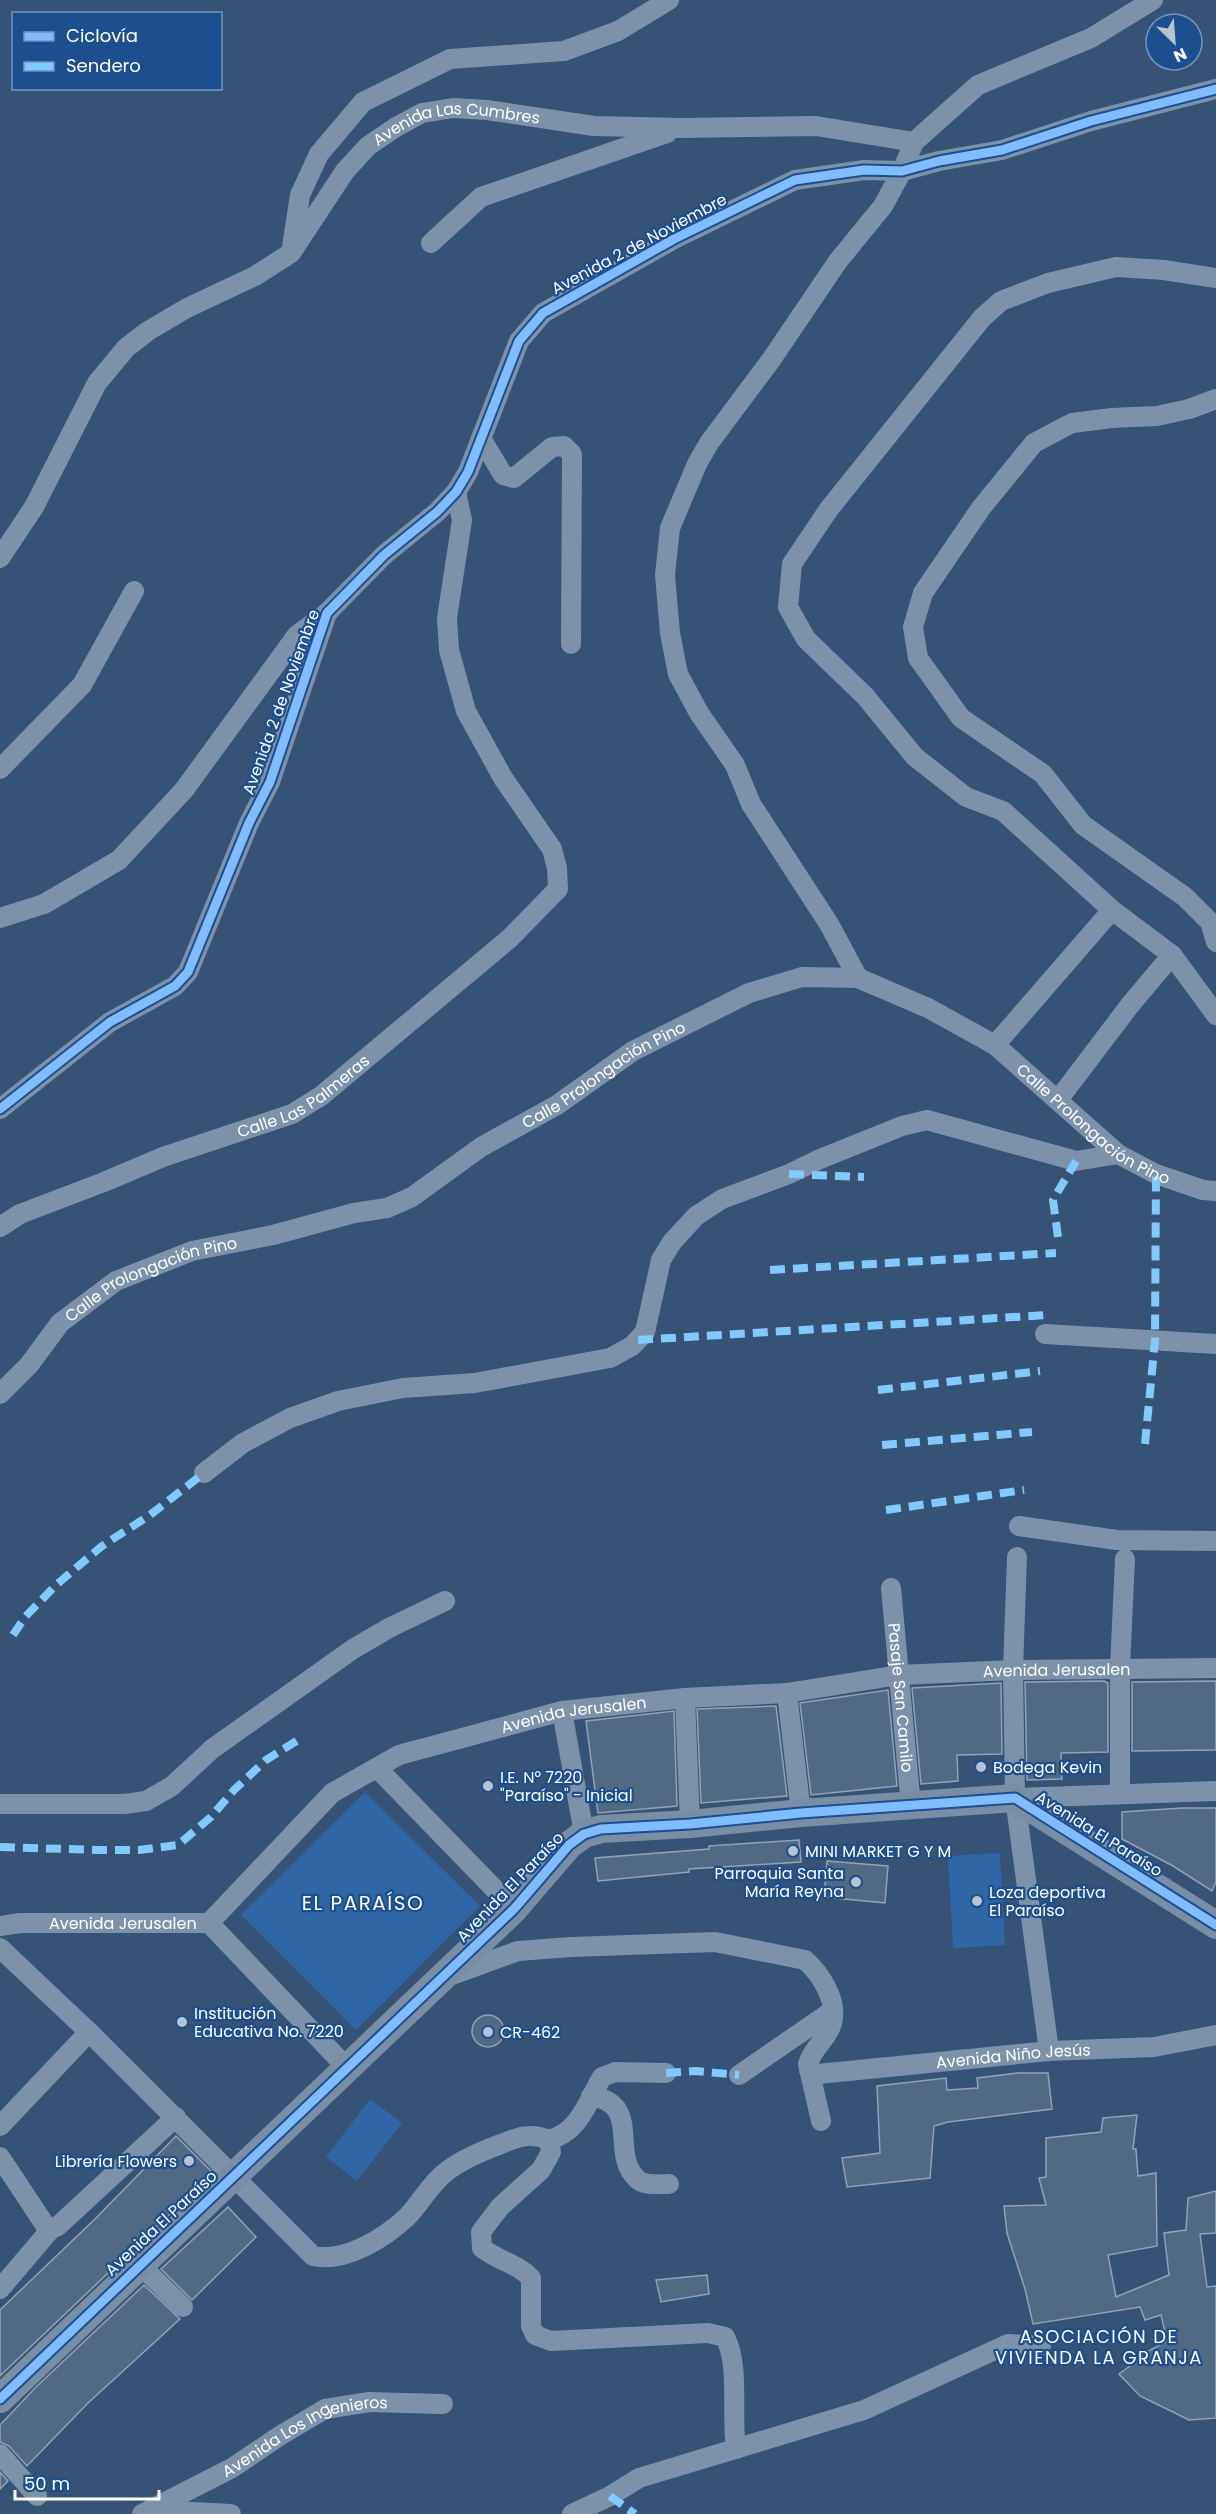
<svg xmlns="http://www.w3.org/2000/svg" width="1216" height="2514" viewBox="0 0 1216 2514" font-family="Poppins,sans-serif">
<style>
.green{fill:#2f66a5}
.building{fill:#526984;stroke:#92a2b6;stroke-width:1.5}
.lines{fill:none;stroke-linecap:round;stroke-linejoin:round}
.street{stroke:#7d92a8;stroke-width:20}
.secondary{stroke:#798da4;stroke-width:28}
.quiet{stroke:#80caff;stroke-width:8;stroke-dasharray:15 8;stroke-linecap:butt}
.cycleway-casing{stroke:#1b4f8f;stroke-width:13}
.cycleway{stroke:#80bcff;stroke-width:9}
.poi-dot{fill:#b9c2ce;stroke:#1b4f8f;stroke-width:2}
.labels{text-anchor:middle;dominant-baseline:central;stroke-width:4.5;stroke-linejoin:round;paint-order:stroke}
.street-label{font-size:16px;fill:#fff;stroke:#1b4f8f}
.poi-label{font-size:16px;fill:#fff;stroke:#1b4f8f;text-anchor:start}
.neighbourhood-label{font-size:18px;letter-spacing:1.5px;fill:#fff;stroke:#1b4f8f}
.quarter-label{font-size:20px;letter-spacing:1.5px;fill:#fff;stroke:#1b4f8f}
</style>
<rect width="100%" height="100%" fill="#365274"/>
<g class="green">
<polygon points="365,1792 480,1906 356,2030 241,1915"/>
<polygon points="1000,1853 1005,1945 953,1948 948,1856"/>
<polygon points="370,2099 402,2123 357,2181 326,2157"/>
</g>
<g class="building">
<polygon points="1104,1681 1108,1683 1108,1752 1061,1753 1062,1779 1027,1780 1025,1682"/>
<polygon points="1216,1681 1216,1750 1132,1751 1132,1682"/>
<polygon points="1001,1683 1002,1754 957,1755 958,1781 921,1784 912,1688"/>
<polygon points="888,1690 897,1786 811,1795 800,1703"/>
<polygon points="776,1706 787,1796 701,1803 697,1709"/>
<polygon points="674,1711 677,1806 598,1813 586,1721"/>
<polygon points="1182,1808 1216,1808 1216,1882 1212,1891 1173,1866 1122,1839 1122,1812"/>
<polygon points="799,1840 801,1862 689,1869 689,1872 598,1881 595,1858 709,1849 709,1846"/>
<polygon points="827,1861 888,1866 885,1903 824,1897"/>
<circle cx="488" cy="2031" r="16"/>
<polygon points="1018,2073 1048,2073 1052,2109 948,2122 934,2126 930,2178 847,2187 842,2158 880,2153 877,2086 946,2078 947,2090 978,2088 977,2078"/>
<polygon points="1137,2115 1133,2149 1136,2149 1138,2176 1156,2173 1157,2246 1108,2255 1116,2297 1169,2275 1164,2233 1186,2230 1188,2198 1216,2191 1216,2233 1200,2234 1207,2287 1216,2286 1216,2418 1189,2420 1140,2396 1119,2374 1142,2357 1141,2355 1167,2341 1161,2315 1145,2320 1140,2307 1033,2324 1025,2289 1007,2233 1004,2206 1046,2205 1039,2178 1046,2177 1046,2138 1101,2132 1103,2118"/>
<polygon points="176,2136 213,2173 0,2376 0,2310 96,2218"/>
<polygon points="228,2207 256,2237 192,2300 161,2269"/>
<polygon points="707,2275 709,2294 661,2302 656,2280"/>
<polygon points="144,2285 180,2319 88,2403 27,2466 9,2446 0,2442 0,2425 36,2387"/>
<polygon points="0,2472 8,2481 0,2489"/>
</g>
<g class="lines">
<g class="street">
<polyline points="431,243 481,197 667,133"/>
<polyline points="292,247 300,195 319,154 363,102 450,59 564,51 618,31 669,0"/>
<polyline points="1216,278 1164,270 1116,267 1048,283 1001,301 982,318 829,509 792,564 788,607 806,639 865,696 915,757 966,797 1003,811 1112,910 1172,955 1216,1015"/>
<polyline points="1216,399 1189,409 1157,416 1112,418 1072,423 1034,443 981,508 923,593 913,627 918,658 961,718 1043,774 1083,825 1185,897 1210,922 1216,942"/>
<polyline points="481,438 503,475 514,478 552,447 564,446 572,454 571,644"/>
<path id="s1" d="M0 558 34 507 97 383 126 348 148 331 187 308 255 276 291 253 345 171 368 146 396 127 422 113 453 108 487 110 594 126 681 128 816 126 914 142"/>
<polyline points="0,769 82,685 134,591"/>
<polyline points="0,918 44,904 119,860 184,790 297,635 327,613"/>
<polyline points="858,978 829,924 751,804 735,765 699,713 678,674 670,633 665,575 670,528 697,464 709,443 771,360 838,261 883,206 902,171 914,142 978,85 1091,38 1153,0"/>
<polyline points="995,1045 1112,910"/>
<polyline points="1058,1100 1130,1005 1172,955"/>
<polyline points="0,1109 110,1022 175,986 188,972 249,823 270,782 327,613 384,555 437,512 456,492 468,472 519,341 543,313 674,239 795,180 864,170 902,171 939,161 1002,150 1091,121 1216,89"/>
<path id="s2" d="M0 1227 20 1214 104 1182 163 1157 292 1114 321 1096 509 939 558 889 557 868 552 849 503 778 466 711 449 650 447 618 462 520 456 492"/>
<polyline points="1045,1334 1216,1344"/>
<path id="s3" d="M0 1394 29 1365 60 1323 116 1281 192 1251 273 1235 354 1213 387 1208 412 1197 481 1147 557 1105 633 1051 749 993 802 977 858 978 928 1008 995 1045 1118 1154 1156 1174 1203 1190 1216 1191"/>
<polyline points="204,1473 243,1443 290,1418 338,1401 403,1388 475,1383 610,1358 632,1346 645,1332 661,1260 672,1242 696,1216 722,1199 789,1174 820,1159 902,1126 927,1120 1076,1161 1118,1154"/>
<polyline points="1019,1526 1117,1540 1216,1541"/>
<polyline points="1017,1557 1013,1670 1015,1798 1049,2051"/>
<path id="s4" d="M891 1588 911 1807"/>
<polyline points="787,1693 801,1813"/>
<polyline points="685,1698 690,1824"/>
<polyline points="562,1711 584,1834"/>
<polyline points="377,1768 514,1909"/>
<polyline points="1120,1794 1120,1668 1125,1559"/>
<polyline points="1015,1798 1216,1791"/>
<polyline points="0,1804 124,1804 146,1801 172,1786 212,1749 353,1649 389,1628 445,1601"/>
<polyline points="209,1923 348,2069"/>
<path id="s5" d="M0 1926 20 1923H209L332 1793 399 1755 562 1711 685 1698 787 1693 899 1675 1013 1670 1216 1668"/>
<path d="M0 1948 89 2032 313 2256C345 2263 385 2238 408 2216 422 2201 429 2185 447 2171 463 2159 482 2151 501 2144 518 2137 531 2132 549 2140L551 2152 541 2170 500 2207 481 2232 482 2248C498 2261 517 2263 531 2278V2326L535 2335 551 2341 708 2333 725 2337C740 2364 731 2416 736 2449"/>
<path d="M449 1976 518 1951 571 1947 715 1942 805 1960C821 1974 838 2001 832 2023 828 2039 812 2048 808 2064L821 2121"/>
<path id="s6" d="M809 2070 818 2074 1049 2051 1154 2047 1216 2035"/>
<polyline points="739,2075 832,2011"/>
<path d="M591 2096C643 2104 609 2153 637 2179 644 2186 659 2184 669 2184"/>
<polyline points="0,2126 89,2032"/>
<path d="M549 2140C580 2131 587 2103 602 2077L615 2072 666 2073"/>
<polyline points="0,2157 45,2225 51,2229"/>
<polyline points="139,2264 183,2307"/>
<polyline points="0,2289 51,2229 58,2226 176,2117"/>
<polyline points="0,2454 37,2496"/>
<polyline points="152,2510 231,2514"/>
<path id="s7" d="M142 2514 232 2468 281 2435 325 2409 369 2402 443 2404"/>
<polyline points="572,2514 610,2496 639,2478 864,2410 1008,2344 1041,2346"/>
</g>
<polyline class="secondary" points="0,2399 514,1909 569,1845 584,1834 601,1829 690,1824 801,1813 1015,1798 1216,1925"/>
<g class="quiet">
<polyline points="789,1174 864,1177"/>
<polyline points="1058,1237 1053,1200 1076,1161"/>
<polyline points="770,1270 1056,1253"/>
<polyline points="638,1340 1048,1315"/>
<polyline points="878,1390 1040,1371"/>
<polyline points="1145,1444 1155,1340 1156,1174"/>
<polyline points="882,1445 1032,1432"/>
<polyline points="886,1510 1024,1490"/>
<polyline points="13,1635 25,1617 56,1585 102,1546 150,1515 204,1473"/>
<polyline points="0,1847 100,1850 139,1850 178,1845 211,1817 234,1790 266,1760 298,1740"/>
<polyline points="666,2073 695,2071 739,2075"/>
<polyline points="610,2496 635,2514"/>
</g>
<defs>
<g id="cycleway">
<polyline points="0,1109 110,1022 175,986 188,972 249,823 270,782 327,613 384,555 437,512 456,492 468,472 519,341 543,313 674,239 795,180 864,170 902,171 939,161 1002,150 1091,121 1216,89"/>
<polyline points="0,2399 514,1909 569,1845 584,1834 601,1829 690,1824 801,1813 1015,1798 1216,1925"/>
</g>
</defs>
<use href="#cycleway" class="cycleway-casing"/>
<use href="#cycleway" class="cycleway"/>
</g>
<g class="poi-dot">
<circle cx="981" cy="1767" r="6"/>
<circle cx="488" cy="1786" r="6"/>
<circle cx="793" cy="1851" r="6"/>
<circle cx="856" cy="1882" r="6"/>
<circle cx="977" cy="1901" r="6"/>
<circle cx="182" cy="2022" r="6"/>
<circle cx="488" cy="2032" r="6"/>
<circle cx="189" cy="2161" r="6"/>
</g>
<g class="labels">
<g class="street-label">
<text stroke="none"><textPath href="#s1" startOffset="664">Avenida Las Cumbres</textPath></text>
<text transform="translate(639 244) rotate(-28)">Avenida 2 de Noviembre</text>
<text transform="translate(281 702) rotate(-70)">Avenida 2 de Noviembre</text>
<text stroke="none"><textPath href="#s3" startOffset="700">Calle Prolongación Pino</textPath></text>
<text stroke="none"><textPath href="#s2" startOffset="332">Calle Las Palmeras</textPath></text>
<text stroke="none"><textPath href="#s3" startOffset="1258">Calle Prolongación Pino</textPath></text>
<text stroke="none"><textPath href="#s3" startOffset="196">Calle Prolongación Pino</textPath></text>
<text stroke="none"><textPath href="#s5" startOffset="1131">Avenida Jerusalen</textPath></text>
<text stroke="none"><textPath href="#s4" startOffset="110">Pasaje San Camilo</textPath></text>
<text stroke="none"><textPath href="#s5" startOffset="645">Avenida Jerusalen</textPath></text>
<text transform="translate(1099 1834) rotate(32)">Avenida El Paraíso</text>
<text transform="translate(510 1887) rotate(-46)">Avenida El Paraíso</text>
<text stroke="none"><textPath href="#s5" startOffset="123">Avenida Jerusalen</textPath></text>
<text stroke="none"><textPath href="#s6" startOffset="206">Avenida Niño Jesús</textPath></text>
<text transform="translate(161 2223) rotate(-43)">Avenida El Paraíso</text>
<text stroke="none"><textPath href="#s7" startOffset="183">Avenida Los Ingenieros</textPath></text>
</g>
<g class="poi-label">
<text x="993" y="1767">Bodega Kevin</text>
<text x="500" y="1777">I.E. N° 7220<tspan x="500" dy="18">"Paraíso" - Inicial</tspan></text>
<text x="805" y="1851">MINI MARKET G Y M</text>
<text x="844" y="1873" text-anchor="end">Parroquia Santa<tspan x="844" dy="18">María Reyna</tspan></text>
<text x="989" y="1892">Loza deportiva<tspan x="989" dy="18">El Paraíso</tspan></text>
<text x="194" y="2013">Institución<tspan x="194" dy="18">Educativa No. 7220</tspan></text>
<text x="500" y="2032">CR-462</text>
<text x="177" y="2161" text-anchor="end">Librería Flowers</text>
</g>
<g class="neighbourhood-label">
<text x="1099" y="2336">ASOCIACIÓN DE<tspan x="1099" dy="21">VIVIENDA LA GRANJA</tspan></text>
</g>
<g class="quarter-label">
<text x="363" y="1903">EL PARAÍSO</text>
</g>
</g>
<rect x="12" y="12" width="210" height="78" fill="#1b4f8f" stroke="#7695bc" stroke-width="1.5"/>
<rect x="24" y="32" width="30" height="9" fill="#80bcff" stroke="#7695bc" stroke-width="1.5"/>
<text x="66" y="42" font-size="18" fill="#ffffff">Ciclovía</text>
<rect x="24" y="62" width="30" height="9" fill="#80caff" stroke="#7695bc" stroke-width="1.5"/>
<text x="66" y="72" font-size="18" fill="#ffffff">Sendero</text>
<g transform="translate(1174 42) rotate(155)"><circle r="28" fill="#1b4f8f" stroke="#7695bc" stroke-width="1.5"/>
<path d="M0-4.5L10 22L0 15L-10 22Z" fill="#b9c2ce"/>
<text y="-9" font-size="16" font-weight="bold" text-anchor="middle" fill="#ffffff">N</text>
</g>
<path d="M15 2490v9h144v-9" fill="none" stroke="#ffffff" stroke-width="3"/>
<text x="24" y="2490" font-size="18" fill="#ffffff" stroke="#1b4f8f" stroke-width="4.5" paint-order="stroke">50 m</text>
</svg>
